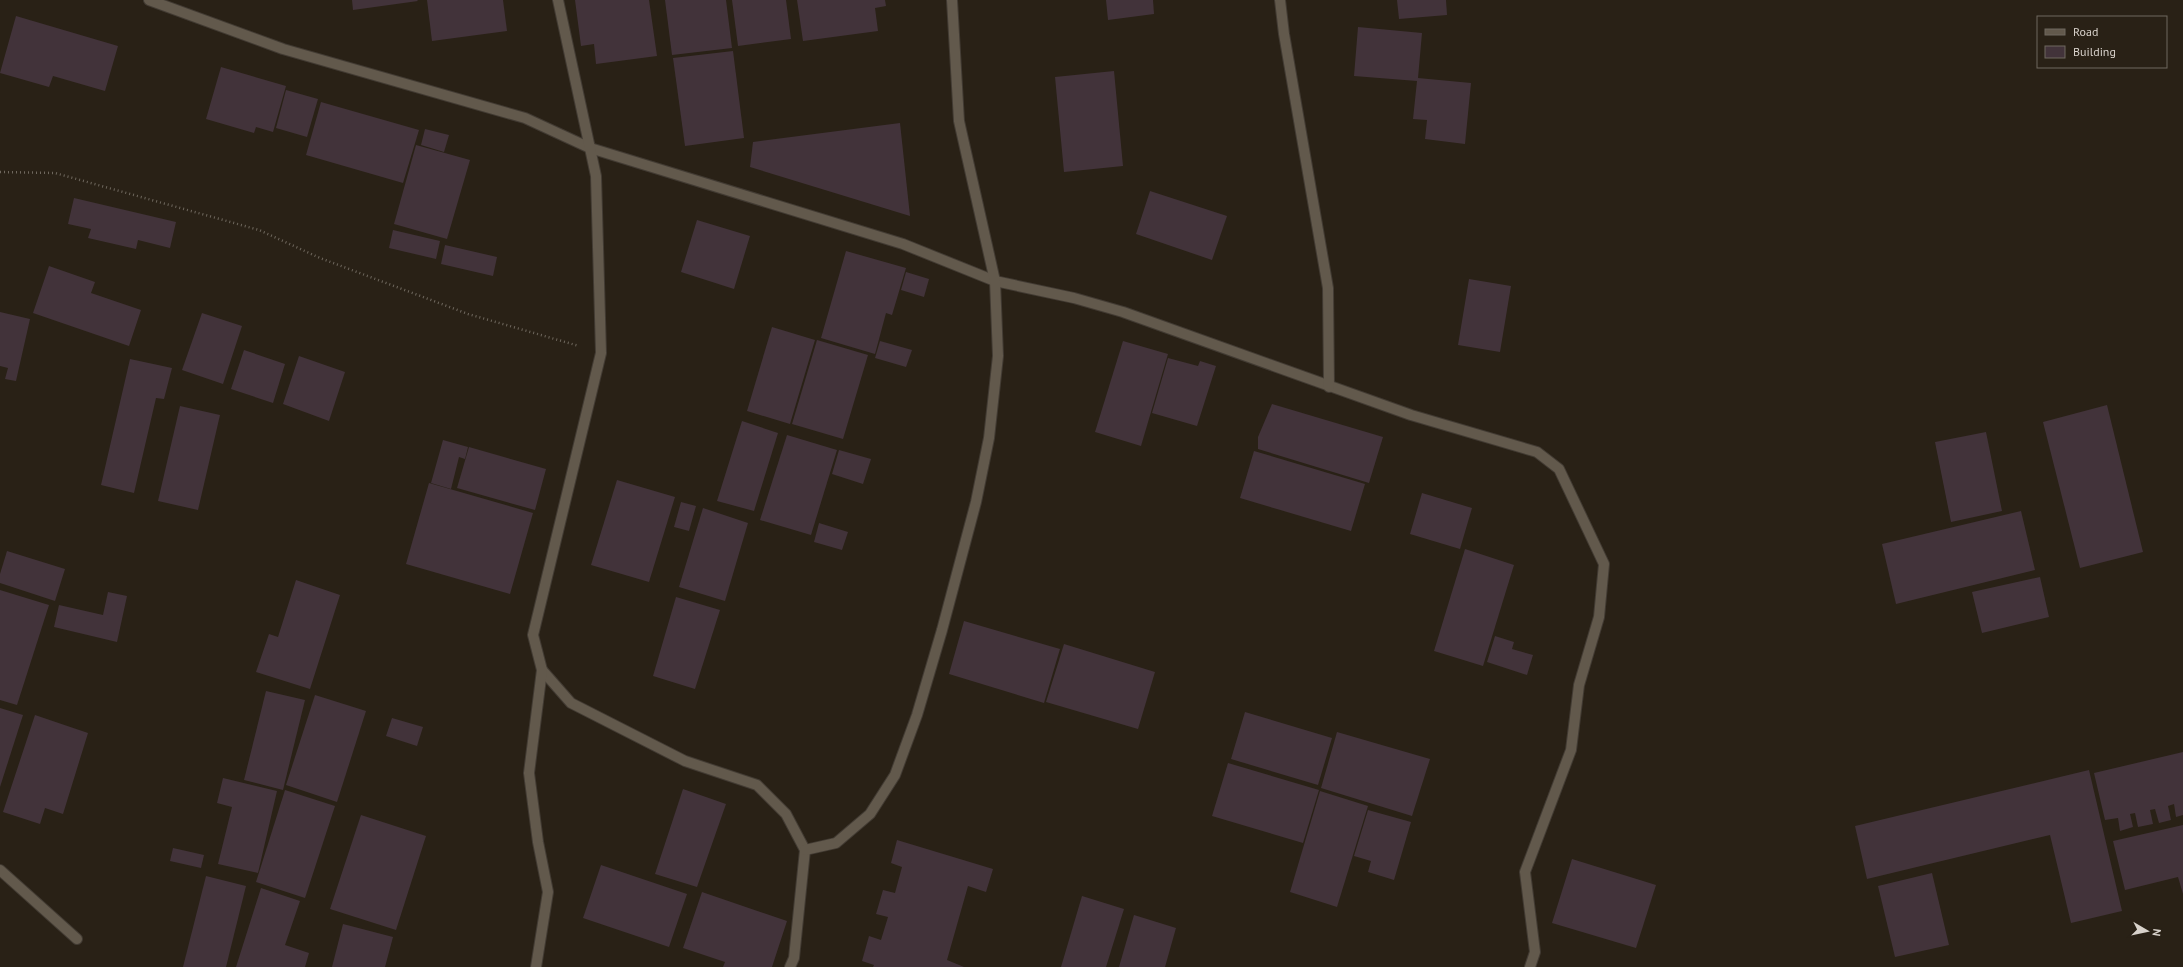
<svg xmlns="http://www.w3.org/2000/svg" width="2183" height="967" viewBox="0 0 2183 967" font-family="'PT Sans',sans-serif">
<style>
.building{fill:#42333a}
.lines{fill:none;stroke-linecap:round;stroke-linejoin:round}
.street-casing{stroke:#423b33;stroke-width:12}
.path{stroke:#6f685e;stroke-width:2.5;stroke-dasharray:1 3;stroke-linecap:butt}
.street{stroke:#62594c;stroke-width:10}
</style>
<rect width="100%" height="100%" fill="#292116"/>
<g class="building">
<polygon points="352,0 417,0 418,1 353,10"/>
<polygon points="427,0 503,0 507,31 432,41"/>
<polygon points="575,0 649,0 657,56 596,64 594,44 581,46"/>
<polygon points="665,0 726,0 732,48 672,55"/>
<polygon points="732,0 786,0 791,39 738,46"/>
<polygon points="797,0 885,0 886,6 875,8 878,31 803,41"/>
<polygon points="1106,0 1153,0 1154,14 1108,20"/>
<polygon points="1397,0 1446,0 1447,15 1399,19"/>
<polygon points="16,16 118,46 105,91 53,76 49,87 0,73"/>
<polygon points="1358,27 1422,33 1418,78 1471,83 1465,144 1425,139 1427,120 1413,119 1417,81 1354,76"/>
<polygon points="733,51 744,138 685,146 673,58"/>
<polygon points="221,67 286,86 273,132 256,127 254,133 206,119"/>
<polygon points="1114,71 1123,166 1064,172 1055,77"/>
<polygon points="286,90 318,99 307,137 276,128"/>
<polygon points="321,102 419,130 403,183 306,155"/>
<polygon points="900,123 910,216 750,167 753,142"/>
<polygon points="425,129 449,135 444,152 421,145"/>
<polygon points="416,145 470,160 447,239 394,224"/>
<polygon points="1150,191 1227,216 1212,260 1136,234"/>
<polygon points="74,198 176,222 170,248 138,240 136,249 88,238 91,229 68,224"/>
<polygon points="697,220 750,236 734,289 681,272"/>
<polygon points="393,230 440,241 436,259 389,248"/>
<polygon points="445,245 497,257 493,276 441,264"/>
<polygon points="846,251 906,268 892,315 886,313 875,354 821,338"/>
<polygon points="49,266 95,282 91,293 141,310 129,346 33,313"/>
<polygon points="906,272 929,279 924,297 901,290"/>
<polygon points="1469,279 1511,286 1500,352 1458,345"/>
<polygon points="0,312 30,319 16,381 5,379 8,368 0,366"/>
<polygon points="202,313 242,326 223,384 182,370"/>
<polygon points="772,327 815,340 790,424 747,411"/>
<polygon points="817,340 868,355 843,439 792,424"/>
<polygon points="880,341 912,350 906,367 875,358"/>
<polygon points="1123,341 1168,354 1141,446 1095,432"/>
<polygon points="244,350 285,364 273,403 231,389"/>
<polygon points="299,356 345,372 329,421 283,404"/>
<polygon points="1168,358 1198,366 1200,361 1216,366 1197,426 1152,413"/>
<polygon points="130,359 172,368 164,399 156,398 134,493 101,485"/>
<polygon points="1272,404 1383,437 1369,483 1258,449 1258,437"/>
<polygon points="2107,405 2143,552 2080,568 2043,422"/>
<polygon points="180,406 220,415 198,510 158,501"/>
<polygon points="742,421 778,433 754,511 717,501"/>
<polygon points="1986,432 2002,511 1951,522 1935,442"/>
<polygon points="787,435 837,450 811,535 760,520"/>
<polygon points="443,440 468,447 465,459 459,457 451,489 431,483"/>
<polygon points="469,447 546,469 535,510 457,488"/>
<polygon points="839,450 871,459 863,484 832,474"/>
<polygon points="1254,451 1365,484 1351,531 1240,498"/>
<polygon points="617,480 675,497 649,582 591,565"/>
<polygon points="429,483 533,513 510,594 406,564"/>
<polygon points="1422,493 1472,508 1460,549 1410,534"/>
<polygon points="681,502 696,506 689,531 674,527"/>
<polygon points="703,508 748,523 725,601 679,587"/>
<polygon points="2021,511 2035,570 1896,604 1882,544"/>
<polygon points="819,523 848,532 842,550 814,542"/>
<polygon points="1465,549 1514,565 1483,666 1434,651"/>
<polygon points="7,551 65,569 55,601 0,583 0,574"/>
<polygon points="2040,577 2049,617 1982,633 1972,592"/>
<polygon points="296,580 340,595 310,689 256,672 269,634 278,637"/>
<polygon points="0,590 49,605 17,705 0,700"/>
<polygon points="108,592 127,596 117,642 54,627 59,605 103,615"/>
<polygon points="676,597 720,610 695,689 653,676"/>
<polygon points="964,621 1060,649 1044,703 949,674"/>
<polygon points="1495,636 1514,642 1512,649 1533,655 1527,675 1487,662"/>
<polygon points="1064,644 1155,672 1138,729 1046,702"/>
<polygon points="266,691 305,700 283,790 244,780"/>
<polygon points="315,695 366,711 337,802 286,785"/>
<polygon points="0,708 23,715 0,787"/>
<polygon points="1245,712 1332,738 1318,785 1231,759"/>
<polygon points="35,715 88,733 63,814 45,808 40,824 3,812"/>
<polygon points="392,718 423,727 417,746 386,736"/>
<polygon points="1337,732 1430,759 1412,816 1321,788"/>
<polygon points="2183,752 2183,815 2176,817 2174,804 2168,806 2171,820 2159,823 2155,809 2150,810 2153,824 2138,827 2135,813 2130,814 2133,827 2120,831 2118,818 2105,820 2094,773"/>
<polygon points="1228,763 1319,790 1303,843 1212,816"/>
<polygon points="2089,770 2122,911 2071,923 2050,835 1867,879 1855,826"/>
<polygon points="223,778 277,791 258,873 218,864 232,807 217,803"/>
<polygon points="683,789 726,804 697,887 655,874"/>
<polygon points="285,790 335,806 305,898 256,882"/>
<polygon points="1320,791 1368,806 1337,907 1290,892"/>
<polygon points="1368,810 1411,822 1394,880 1368,872 1371,861 1354,856"/>
<polygon points="361,815 426,836 396,930 330,909"/>
<polygon points="2183,825 2183,894 2178,877 2125,890 2113,841"/>
<polygon points="897,840 993,869 986,892 968,886 947,960 964,967 873,967 874,965 862,961 869,936 881,940 888,917 876,914 883,890 895,893 902,867 891,863"/>
<polygon points="173,848 204,855 201,868 170,861"/>
<polygon points="1572,859 1656,885 1636,948 1552,923"/>
<polygon points="601,865 687,894 669,947 583,918"/>
<polygon points="1932,873 1949,945 1895,957 1878,886"/>
<polygon points="206,876 246,886 226,967 183,967"/>
<polygon points="261,888 300,901 285,945 309,953 305,967 236,967"/>
<polygon points="702,892 787,921 772,967 723,967 725,962 683,948"/>
<polygon points="1082,896 1124,909 1106,967 1061,967"/>
<polygon points="1134,915 1176,928 1165,967 1119,967"/>
<polygon points="343,924 393,937 385,967 332,967"/>
</g>
<g class="lines">
<defs>
<g id="street">
<polyline points="149,0 283,49 525,118 590,148 903,244 995,281 1074,298 1123,312 1411,415 1537,452 1559,469 1604,564 1599,617 1579,685 1571,750 1525,872 1535,952 1530,967"/>
<polyline points="1280,0 1284,34 1328,288 1329,387"/>
<polyline points="542,670 571,703 685,761 757,785 786,814 805,850 794,958 790,967"/>
<polyline points="805,850 836,843 870,814 895,775 917,715 942,630 976,502 989,438 998,356 995,281 959,121 952,0"/>
<polyline points="0,870 77,939"/>
<polyline points="536,967 548,892 538,842 529,773 542,670 533,635 601,353 596,176 558,0"/>
</g>
</defs>
<use href="#street" class="street-casing"/>
<polyline class="path" points="0,172 55,173 259,230 320,258 468,314 579,346"/>
<use href="#street" class="street"/>
</g>
<rect x="2037" y="16" width="130" height="52" fill="#292116" stroke="#6f685e"/>
<rect x="2045" y="29" width="20" height="6" fill="#62594c" stroke="#6f685e"/>
<text x="2073" y="36" font-size="12" fill="#d8d2cb">Road</text>
<rect x="2045" y="46" width="20" height="12" fill="#42333a" stroke="#6f685e"/>
<text x="2073" y="56" font-size="12" fill="#d8d2cb">Building</text>
<g transform="translate(2147 931) rotate(99)" stroke="#292116" stroke-width="3" paint-order="stroke">
<path d="M0-3L7 15L0 10L-7 15Z" fill="#d8d2cb"/>
<text y="-6" font-size="11" font-weight="bold" text-anchor="middle" fill="#d8d2cb">N</text>
</g>
</svg>
